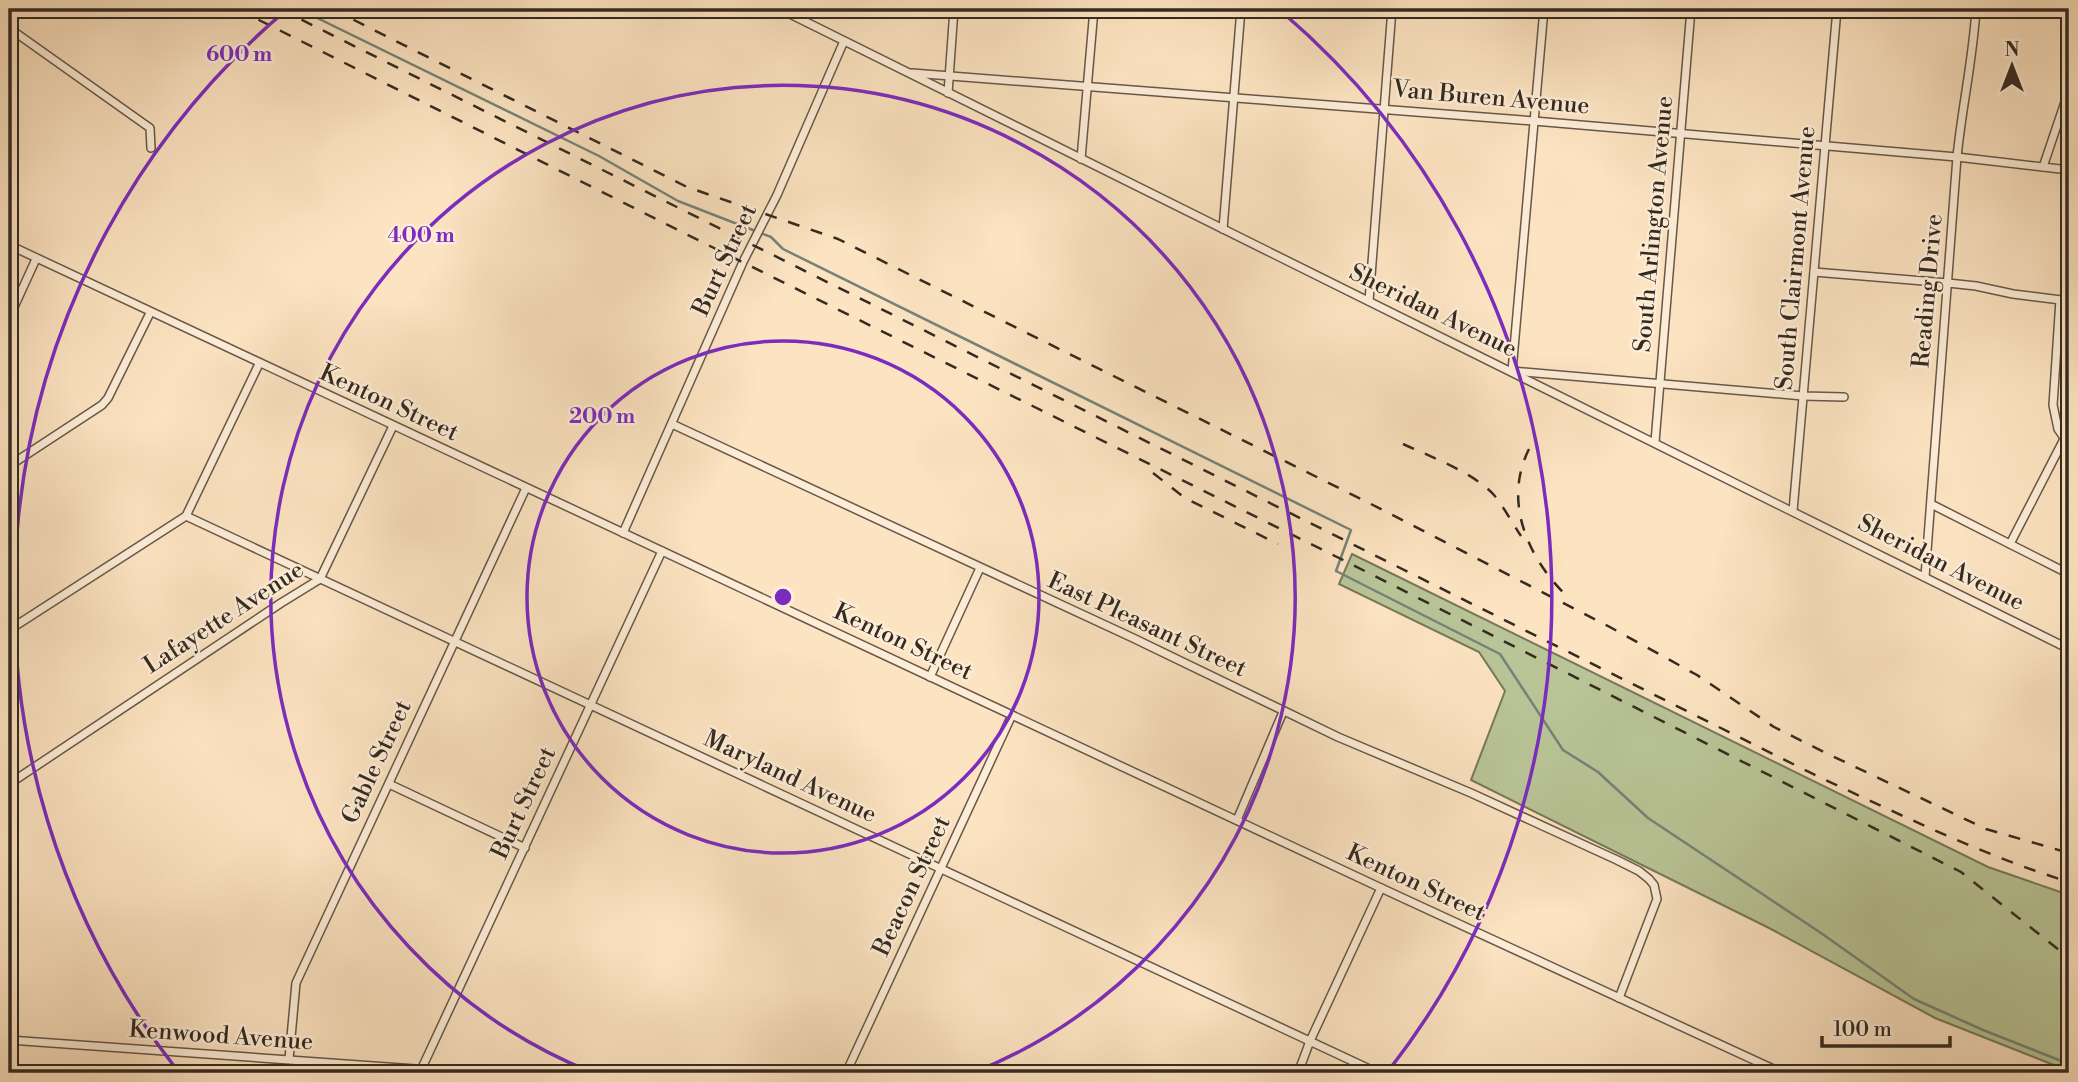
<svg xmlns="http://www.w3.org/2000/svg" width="2078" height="1082" viewBox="0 0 2078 1082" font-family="'Libre Bodoni',serif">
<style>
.green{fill:#b9c597;stroke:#76785c;stroke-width:2}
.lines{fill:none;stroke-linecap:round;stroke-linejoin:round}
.stream{stroke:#748379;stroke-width:2.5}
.street-casing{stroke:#665848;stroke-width:10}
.street{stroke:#fdedd7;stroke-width:7}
.rail{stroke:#342a20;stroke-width:2.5;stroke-dasharray:12 12;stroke-linecap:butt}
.ring{fill:none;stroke:#7b2cbf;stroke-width:3.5}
.labels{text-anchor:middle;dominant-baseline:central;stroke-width:5;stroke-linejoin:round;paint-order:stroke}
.street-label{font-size:24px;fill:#342a20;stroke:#fdedd7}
.centre{fill:#7b2cbf;stroke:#fdedd7;stroke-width:3.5}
.ring-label{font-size:21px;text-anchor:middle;font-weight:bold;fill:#7b2cbf;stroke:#fdedd7;stroke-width:5;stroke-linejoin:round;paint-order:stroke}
</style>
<rect width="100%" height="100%" fill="#fce3c1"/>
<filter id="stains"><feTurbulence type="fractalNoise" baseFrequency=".00286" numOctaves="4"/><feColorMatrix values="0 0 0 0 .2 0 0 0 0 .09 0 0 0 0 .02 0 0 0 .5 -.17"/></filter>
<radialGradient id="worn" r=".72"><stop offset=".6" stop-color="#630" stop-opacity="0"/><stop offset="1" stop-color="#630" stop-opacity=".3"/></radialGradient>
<polygon class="green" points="1352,554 1988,867 2069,895 2069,1071 1935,1018 1769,928 1471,780 1505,691 1479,652 1339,584"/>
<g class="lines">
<polyline class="stream" points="305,9 305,12 599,156 678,201 771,237 783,249 1351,530 1336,571 1500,654 1563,750 1598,772 1648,818 1821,933 1914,999 1983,1030 2069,1064"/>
<defs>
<g id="street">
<polyline points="780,9 2069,649"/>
<polyline points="1544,9 1512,371 1803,396 1844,397"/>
<polyline points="9,28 150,128 151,148"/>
<polyline points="912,73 1534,121 1957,157 2069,170"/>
<polyline points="948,93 954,9"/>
<polyline points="1081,159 1094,9"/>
<polyline points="2043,167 2069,90"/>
<polyline points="1223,229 1241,9"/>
<polyline points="9,245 1381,888 1782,1073"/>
<polyline points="1814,272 1948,283 1976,286 2013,294 2069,301"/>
<polyline points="2060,300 2053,405 2058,429 2069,445"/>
<polyline points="1369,301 1392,9"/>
<polyline points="9,318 36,259"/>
<polyline points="672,424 1133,638 1338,737 1471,793 1617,860 1639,871 1649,879 1654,885 1657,899 1619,998"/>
<polyline points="1655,442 1691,9"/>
<polyline points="9,466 102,405 108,398 150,313"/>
<polyline points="1931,504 2069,574"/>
<polyline points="1793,511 1837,9"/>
<polyline points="186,516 1378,1073"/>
<polyline points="623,533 743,262 777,195 844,41"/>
<polyline points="2010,544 2064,439"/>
<path d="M1925 577 1957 157C1962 107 1973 59 1976 9"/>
<polyline points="9,630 186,516 259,364"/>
<polyline points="930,677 980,568"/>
<polyline points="9,784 281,603 320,579 393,426"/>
<polyline points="389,784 525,848"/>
<polyline points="1237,820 1283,712"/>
<polyline points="9,1040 472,1073"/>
<polyline points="289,1059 296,983 526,488"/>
<polyline points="421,1070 662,551"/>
<polyline points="846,1073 1012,715"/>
<polyline points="1298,1073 1310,1041 1381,888"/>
</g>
</defs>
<use href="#street" class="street-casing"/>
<use href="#street" class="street"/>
<g class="rail">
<polyline points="237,9 712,247 1337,557 1961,872 2069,958"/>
<path d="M280 9 1817 776C1899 814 1982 855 2069 882"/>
<polyline points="332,9 687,187 838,239 1369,503 1608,626 1697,675 1774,727 1828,754 1986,829 2069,853"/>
<path d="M1403 444C1431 457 1473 472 1494 495 1504 507 1512 523 1521 536"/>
<path d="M1529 449C1502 503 1529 561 1570 599"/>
<polyline points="1153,473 1185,498 1278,544"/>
</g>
</g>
<g class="ring">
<circle cx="783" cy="597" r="256"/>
<path d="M591 1072A512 512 0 1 1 975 1072"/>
<path d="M177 1070A769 769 0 0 1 284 12M1282 12A769 769 0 0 1 1389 1070"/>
</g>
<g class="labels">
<g class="street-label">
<text transform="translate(1491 98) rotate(5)">Van Buren Avenue</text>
<text transform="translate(1654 224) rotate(-85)">South Arlington Avenue</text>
<text transform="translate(1796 258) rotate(-85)">South Clairmont Avenue</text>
<text transform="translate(725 260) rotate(-65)">Burt Street</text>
<text transform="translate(1928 291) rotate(-85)">Reading Drive</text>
<text transform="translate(1433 311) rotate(26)">Sheridan Avenue</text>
<text transform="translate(389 403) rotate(25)">Kenton Street</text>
<text transform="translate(1941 563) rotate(27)">Sheridan Avenue</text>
<text transform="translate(224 618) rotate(-33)">Lafayette Avenue</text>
<text transform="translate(1147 625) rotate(25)">East Pleasant Street</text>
<text transform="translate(903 642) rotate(25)">Kenton Street</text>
<text transform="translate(377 762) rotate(-65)">Gable Street</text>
<text transform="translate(790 777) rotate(25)">Maryland Avenue</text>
<text transform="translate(524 803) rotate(-65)">Burt Street</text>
<text transform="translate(1416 883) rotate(25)">Kenton Street</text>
<text transform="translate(912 886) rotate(-65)">Beacon Street</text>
<text transform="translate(221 1036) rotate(4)">Kenwood Avenue</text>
</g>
</g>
<circle cx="783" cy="597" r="10" class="centre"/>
<g class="ring-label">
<text x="239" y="61">600 m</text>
<text x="421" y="242">400 m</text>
<text x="602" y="423">200 m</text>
</g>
<rect width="2078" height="1082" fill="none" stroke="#fce3c1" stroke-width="35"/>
<rect x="10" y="10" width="2057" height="1061" fill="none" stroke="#342a20" stroke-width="3.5"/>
<rect x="18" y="18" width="2043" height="1047" fill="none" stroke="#342a20" stroke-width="2"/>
<g transform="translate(2012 66)" stroke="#fdedd7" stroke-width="5" paint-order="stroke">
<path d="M0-5L12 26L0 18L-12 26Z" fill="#342a20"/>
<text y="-10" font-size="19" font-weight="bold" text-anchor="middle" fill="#342a20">N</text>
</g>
<path d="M1822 1036v10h128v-10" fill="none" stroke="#342a20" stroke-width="3.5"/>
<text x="1833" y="1036" font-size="21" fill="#342a20" stroke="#fdedd7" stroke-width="5" paint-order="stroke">100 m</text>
<rect width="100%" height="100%" filter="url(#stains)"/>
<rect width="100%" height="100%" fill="url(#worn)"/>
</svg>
